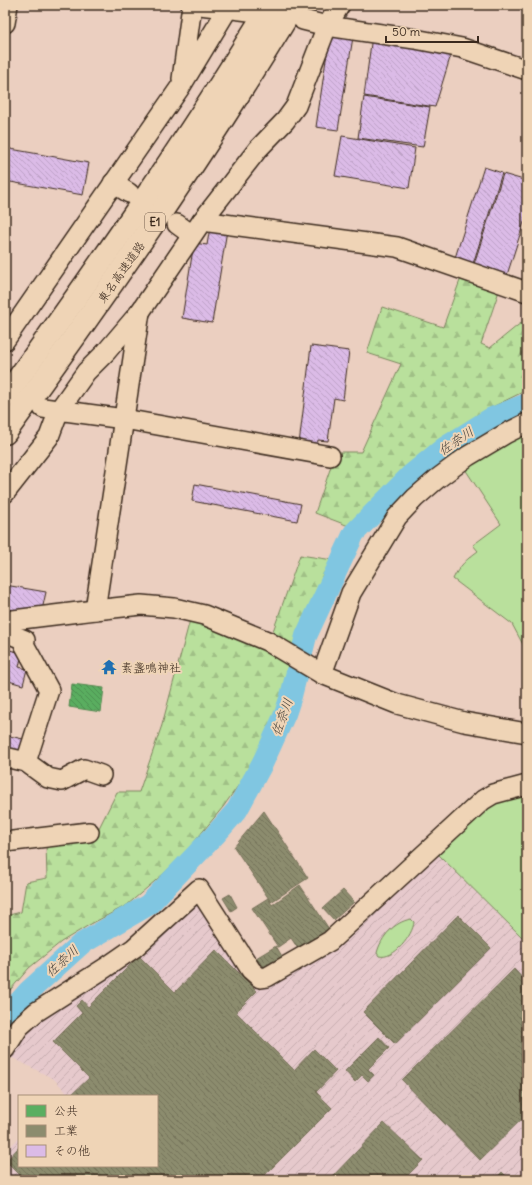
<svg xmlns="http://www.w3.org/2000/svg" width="532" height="1185" viewBox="0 0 532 1185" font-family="Delius,'Klee One',sans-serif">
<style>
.industrial{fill:url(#industrial-furrows)}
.green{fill:#b9e09c;stroke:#7a855d}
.forest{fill:url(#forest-firs);stroke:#7a855d}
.public{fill:url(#public-back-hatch);stroke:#51864d}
.industry{fill:url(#industry-back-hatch);stroke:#746f56}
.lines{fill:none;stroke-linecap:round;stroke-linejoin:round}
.river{stroke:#80c6e1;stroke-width:22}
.building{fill:url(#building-back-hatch);stroke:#3b2a1e}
.minor-casing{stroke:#3b2a1e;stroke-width:22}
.highway-casing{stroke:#3b2a1e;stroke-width:25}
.minor{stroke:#efd4b6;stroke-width:19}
.highway{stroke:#efd4b6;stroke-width:22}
.labels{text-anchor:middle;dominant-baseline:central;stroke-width:4;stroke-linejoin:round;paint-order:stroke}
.shield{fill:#efd4b6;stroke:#715d4c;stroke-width:1}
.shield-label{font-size:11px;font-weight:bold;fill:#3b2a1e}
.street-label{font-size:12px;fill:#3b2a1e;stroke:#efd4b6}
.poi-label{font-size:12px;fill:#3b2a1e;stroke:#efd4b6;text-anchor:start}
.water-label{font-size:13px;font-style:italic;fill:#45413b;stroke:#efd4b6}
</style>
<defs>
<pattern id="industrial-furrows" width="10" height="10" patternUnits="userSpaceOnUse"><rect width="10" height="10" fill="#e6c9cc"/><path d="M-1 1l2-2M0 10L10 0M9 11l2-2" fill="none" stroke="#c6adaf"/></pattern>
<pattern id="forest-firs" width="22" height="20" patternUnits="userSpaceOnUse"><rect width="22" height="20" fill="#b9e09c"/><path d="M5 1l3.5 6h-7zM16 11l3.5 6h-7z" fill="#a0c086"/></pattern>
<pattern id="public-back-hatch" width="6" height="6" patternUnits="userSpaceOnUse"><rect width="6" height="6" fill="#5aae61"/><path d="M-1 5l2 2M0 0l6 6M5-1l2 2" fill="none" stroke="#4c8e4f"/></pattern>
<pattern id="industry-back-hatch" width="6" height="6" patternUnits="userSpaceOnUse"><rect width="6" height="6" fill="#8c8c6e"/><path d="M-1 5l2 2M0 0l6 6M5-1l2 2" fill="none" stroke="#74735a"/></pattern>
<pattern id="building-back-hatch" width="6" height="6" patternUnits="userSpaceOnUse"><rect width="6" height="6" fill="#dbbbe7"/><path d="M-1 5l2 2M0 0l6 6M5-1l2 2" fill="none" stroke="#bda1c6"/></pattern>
</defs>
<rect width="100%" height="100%" fill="#ebcfc0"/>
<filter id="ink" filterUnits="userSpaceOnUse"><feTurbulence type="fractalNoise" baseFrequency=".025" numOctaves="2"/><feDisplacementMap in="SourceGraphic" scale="8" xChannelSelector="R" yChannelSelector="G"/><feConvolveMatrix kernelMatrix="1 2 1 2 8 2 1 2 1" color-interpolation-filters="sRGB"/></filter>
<g filter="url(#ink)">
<polygon class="industrial" points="527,789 527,1180 5,1180 5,1152 19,1138 19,1166 157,1166 157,1096 62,1096 66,1092 54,1079 9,1056 22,1034 194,899 267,983 491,797"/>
<g class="green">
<path d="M527 434V652L512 624 453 579C459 566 467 559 478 551L473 545 501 524 465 469 488 454Z"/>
<polygon points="527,791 527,942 435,851 492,798"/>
<path d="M411 919 414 922C413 935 394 960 379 956L377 953C381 937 394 922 411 919Z"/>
</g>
<g class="forest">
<polygon points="462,275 500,288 481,344 490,348 517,326 527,319 527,390 484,411 443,440 403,474 354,528 315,513 336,452 361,452 401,364 367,353 382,307 443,327"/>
<polygon points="300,555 333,560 295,651 272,634"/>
<polygon points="191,616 203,618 292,663 283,693 265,737 245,776 223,807 190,847 162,875 127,905 89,925 61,942 29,968 5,996 5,916 21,912 26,882 47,878 46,843 94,838 117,792 139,792 162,725"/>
</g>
<polygon class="public" points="72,684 104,688 101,712 69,707"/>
<g class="industry">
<polygon points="264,811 308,878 271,902 234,847"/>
<polygon points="300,885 329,929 299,950 291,938 278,947 252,908 268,898 272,905"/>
<polygon points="343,890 354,902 334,920 323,908"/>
<polygon points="230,894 237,907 231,911 223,898"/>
<polygon points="458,915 491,948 395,1044 363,1012"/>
<polygon points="276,946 283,958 263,970 256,958"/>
<polygon points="216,950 257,991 236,1012 294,1070 314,1049 336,1071 316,1092 332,1108 260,1180 25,1180 6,1161 19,1147 19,1166 157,1166 157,1096 70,1096 89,1078 53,1042 82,1013 76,1006 82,1000 88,1007 139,956 175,992"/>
<polygon points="514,969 527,983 527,1114 480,1160 402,1080"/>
<polygon points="379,1037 389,1048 368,1069 374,1075 368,1081 362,1075 355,1082 345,1071"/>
<polygon points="384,1123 423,1160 403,1180 329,1180"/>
<polygon points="502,1172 510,1180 495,1180"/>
</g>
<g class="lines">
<polyline class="river" points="5,1018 28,992 81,944 148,905 215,835 237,810 263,762 285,714 291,696 306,636 354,533 411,475 444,448 490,419 527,404"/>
</g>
<g class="building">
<polygon points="330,33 353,37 338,130 316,127"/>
<polygon points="372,36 453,48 435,107 364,96"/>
<polygon points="364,97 430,107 423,147 358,138"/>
<polygon points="342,136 415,148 409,188 335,176"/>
<polygon points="5,148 89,163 83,195 5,181"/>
<polygon points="484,167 502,173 472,267 454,261"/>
<polygon points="503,174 527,181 527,213 506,278 473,267"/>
<polygon points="210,227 227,230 212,323 182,318 194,243 207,245"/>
<polygon points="311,346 349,351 343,400 334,398 328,441 318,440 317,446 299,444"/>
<polygon points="195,484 301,504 297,521 192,501"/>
<polygon points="5,585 46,592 42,610 5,614"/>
<polygon points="5,649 22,653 19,667 27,669 23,685 5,680"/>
<polygon points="5,735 23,739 19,753 5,750"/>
</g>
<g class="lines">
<defs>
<g id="minor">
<polyline points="200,5 249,11"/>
<polyline points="303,20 327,26 415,39 462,48 527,70"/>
<polyline points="5,23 8,5"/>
<polyline points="182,79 192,5"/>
<polyline points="113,183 129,193"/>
<polyline points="202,221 397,247 527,292"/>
<polyline points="177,224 192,235"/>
<polyline points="5,340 181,86 230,5"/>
<polyline points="43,408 124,419 330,456"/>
<polyline points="5,493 49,437 59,410 86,372 106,352 140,312 202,221 258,149 285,121 296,106 327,26 340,5"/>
<polyline points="95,610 140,312"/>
<polyline points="5,621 95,610 141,605 174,608 204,615 267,641 322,674 397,704 464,722 527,733"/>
<polyline points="5,632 25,640 24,644 49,690 26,762"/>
<polyline points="322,674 351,593 397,517 415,498 437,479 468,456 505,434 527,423"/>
<polyline points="5,757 26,762 48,778 62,781 84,769 101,775"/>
<polyline points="5,842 89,832"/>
<polyline points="5,1049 19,1027 36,1012 105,968 134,948 199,889 251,970 260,978 267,977 330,941 483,800 493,794 527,785"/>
</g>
<g id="highway">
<path d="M5 397C97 269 188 140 270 5"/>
<path d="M5 433C107 294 205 153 294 5"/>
</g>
</defs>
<use href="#minor" class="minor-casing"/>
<use href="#highway" class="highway-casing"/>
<use href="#minor" class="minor"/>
<use href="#highway" class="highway"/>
</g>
</g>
<defs>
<symbol id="temple-bare" viewBox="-9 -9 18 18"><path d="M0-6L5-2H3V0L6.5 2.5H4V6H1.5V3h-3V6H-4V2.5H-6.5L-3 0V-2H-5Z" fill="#1f6fb2" stroke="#efd4b6" stroke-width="2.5" paint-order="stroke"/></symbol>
</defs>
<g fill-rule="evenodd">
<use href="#temple-bare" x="98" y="656" width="22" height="22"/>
</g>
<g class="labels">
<rect class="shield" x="145" y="213" width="20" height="18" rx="3"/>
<g class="shield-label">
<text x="155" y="222">E1</text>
</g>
<g class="street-label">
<text transform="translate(121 272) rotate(-55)">東名高速道路</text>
</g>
<g class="poi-label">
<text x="121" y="667">素盞鳴神社</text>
</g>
<g class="water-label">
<text transform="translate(456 441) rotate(-34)">佐奈川</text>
<text transform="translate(282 717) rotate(-70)">佐奈川</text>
<text transform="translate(62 961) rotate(-42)">佐奈川</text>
</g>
</g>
<rect width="532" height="1185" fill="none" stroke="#efd4b6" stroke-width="20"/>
<rect x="10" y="10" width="512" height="1165" fill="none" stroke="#3b2a1e" stroke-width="1.5" filter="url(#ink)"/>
<rect x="18" y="1095" width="140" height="72" fill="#efd4b6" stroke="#a79079"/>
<rect x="26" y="1105" width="20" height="12" fill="#5aae61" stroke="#a79079"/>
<text x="54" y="1115" font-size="12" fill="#3b2a1e">公共</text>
<rect x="26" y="1125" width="20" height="12" fill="#8c8c6e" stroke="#a79079"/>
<text x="54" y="1135" font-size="12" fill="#3b2a1e">工業</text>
<rect x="26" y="1145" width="20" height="12" fill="#dbbbe7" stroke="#a79079"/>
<text x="54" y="1155" font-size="12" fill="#3b2a1e">その他</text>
<path d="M386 36v6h92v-6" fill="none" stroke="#3b2a1e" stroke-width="2"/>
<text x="392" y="36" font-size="12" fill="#3b2a1e" stroke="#efd4b6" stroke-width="3" paint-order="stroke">50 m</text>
</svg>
